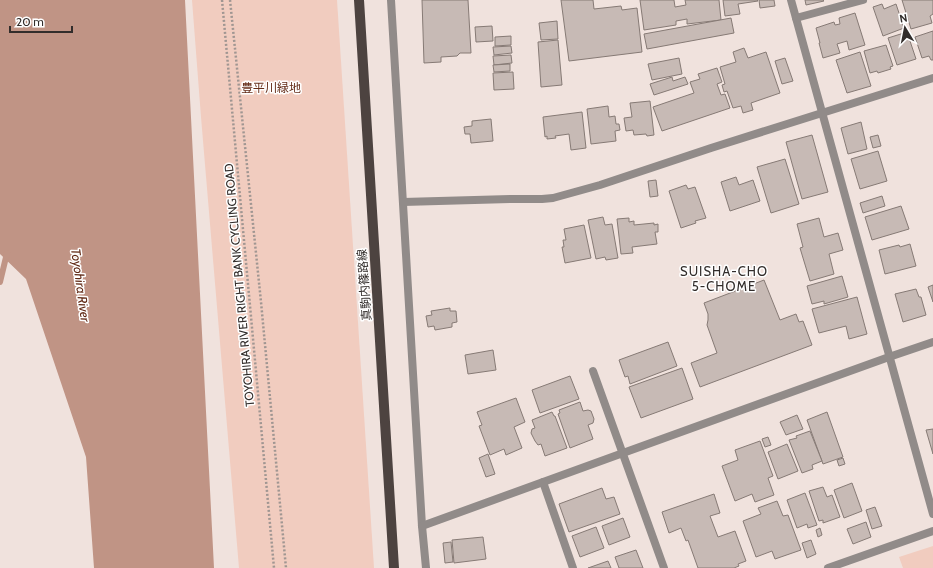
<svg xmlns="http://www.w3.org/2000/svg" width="933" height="568" viewBox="0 0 933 568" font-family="Cabin,'Noto Sans JP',sans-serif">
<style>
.green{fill:#f1ccbf}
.water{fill:#c09485}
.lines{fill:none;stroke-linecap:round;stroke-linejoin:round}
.stream{stroke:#c09485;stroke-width:6}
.building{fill:#c7bab5;stroke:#867a75}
.path{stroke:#a09692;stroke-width:2.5;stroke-dasharray:2 2;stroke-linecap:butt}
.minor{stroke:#918b89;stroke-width:8}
.primary{stroke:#4d4340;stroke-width:10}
.labels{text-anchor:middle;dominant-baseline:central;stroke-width:3;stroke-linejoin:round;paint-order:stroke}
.park-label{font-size:12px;fill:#652d19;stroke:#fff}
.street-label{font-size:12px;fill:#322d2b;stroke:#fff}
.neighbourhood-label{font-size:13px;letter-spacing:1px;fill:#322d2b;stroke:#fff}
.water-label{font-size:13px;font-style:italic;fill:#5f2713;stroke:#fff}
</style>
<rect width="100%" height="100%" fill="#f0e2dd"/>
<g class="green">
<polygon points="192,0 337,0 374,568 239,568 201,117"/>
<polygon points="933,546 933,568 903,568 899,557"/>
</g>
<polygon class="water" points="0,0 185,0 214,568 94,568 86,457 26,279 0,254"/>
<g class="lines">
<polyline class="stream" points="0,282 7,253"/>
</g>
<g class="building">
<polygon points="422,0 468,0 471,53 460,53 457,56 441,57 441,62 424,63"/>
<polygon points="561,0 593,0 594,9 621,6 622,10 637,8 642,52 569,61"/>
<polygon points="640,0 674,0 675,7 686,5 685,0 719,0 721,20 687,24 687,19 676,21 676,25 644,30"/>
<polygon points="723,0 757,0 758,1 738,4 740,14 725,16"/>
<polygon points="759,0 774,0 775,6 760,8"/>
<polygon points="805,0 823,0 824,1 806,5"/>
<polygon points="902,0 933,0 933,14 930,16 932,23 911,29"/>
<polygon points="882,4 884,9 896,4 904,28 883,36 873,7"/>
<polygon points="855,13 865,45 849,50 847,41 837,44 840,53 823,58 819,43 820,43 816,28 834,22 835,25 840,24 839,18"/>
<polygon points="731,18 734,33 647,49 644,34"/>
<polygon points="557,21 558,39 541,40 539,23"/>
<polygon points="492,26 493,41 476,42 475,27"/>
<polygon points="933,31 933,60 931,60 929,56 922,58 915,37"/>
<polygon points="907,32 916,59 897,65 888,38"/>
<polygon points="511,36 511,45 495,46 495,37"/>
<polygon points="558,40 562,85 541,87 538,42"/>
<polygon points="886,45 893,66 890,67 891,69 878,73 877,71 870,73 864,51"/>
<polygon points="511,46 512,53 494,55 493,47"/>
<polygon points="744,48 748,58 766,52 780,93 751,103 753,110 743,113 741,106 733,108 727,91 724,92 722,85 725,84 720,67 736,62 733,52"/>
<polygon points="860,52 871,86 847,93 836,60"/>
<polygon points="511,55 512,63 494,65 493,56"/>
<polygon points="679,58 682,74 652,80 648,64"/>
<polygon points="785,58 793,81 782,84 775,61"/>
<polygon points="510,64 510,71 494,72 493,65"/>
<polygon points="717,68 722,82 717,84 721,95 725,94 730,108 662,131 653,107 694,93 690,82 700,79 698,74"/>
<polygon points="513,72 514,89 494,90 493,73"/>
<polygon points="672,77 673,81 685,77 688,84 654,95 650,84"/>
<polygon points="650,101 654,135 647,136 646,134 634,135 633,130 626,131 624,118 632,117 630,103"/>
<polygon points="608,106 609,117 615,116 616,124 619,124 620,130 615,131 616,141 591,144 587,109"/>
<polygon points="582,112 586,148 571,150 569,134 555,136 556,138 547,139 547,136 545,137 543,117"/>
<polygon points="491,119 493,141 471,143 470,134 465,134 464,127 472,126 472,121"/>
<polygon points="861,122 867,149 848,154 841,128"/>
<polygon points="812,135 828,192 802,199 786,142"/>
<polygon points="878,135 881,146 873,148 870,137"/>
<polygon points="878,151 887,181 860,189 851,159"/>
<polygon points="785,159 799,204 771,213 757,167"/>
<polygon points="736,177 739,185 753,180 760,201 730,211 721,182"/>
<polygon points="656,180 658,196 650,197 648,181"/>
<polygon points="686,185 688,189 695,187 706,218 695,221 696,223 681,228 669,191"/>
<polygon points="882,196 885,206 863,213 860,203"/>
<polygon points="901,206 909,229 872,240 865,217"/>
<polygon points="603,217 605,225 612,224 618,258 606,260 605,257 596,259 588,220"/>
<polygon points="629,218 629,222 634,221 634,225 654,223 654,225 658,224 658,232 655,232 657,244 632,247 633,253 621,254 617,219"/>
<polygon points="819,218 824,237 838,233 843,250 829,254 834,274 810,281 800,248 803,247 797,224"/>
<polygon points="584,225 591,258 565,263 562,247 564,247 563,240 566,240 564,229"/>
<polygon points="910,244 916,266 885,274 879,250 899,245 900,247"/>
<polygon points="842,276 848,297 824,304 824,301 812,304 807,286"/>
<polygon points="764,280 780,320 796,314 799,322 803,321 812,345 700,387 691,363 717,353 707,325 708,320 708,314 704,303"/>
<polygon points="933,285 933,302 928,287"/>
<polygon points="916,289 919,297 921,297 926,315 903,322 895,294"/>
<polygon points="857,297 867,334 849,339 846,326 819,333 812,309"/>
<polygon points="450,308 450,311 456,311 457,322 452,323 452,327 435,330 434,326 428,327 426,316 432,315 431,311"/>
<polygon points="668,342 677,366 630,384 628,376 625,377 619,360"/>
<polygon points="493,350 496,370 468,374 465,355"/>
<polygon points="682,368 693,399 641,418 629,387"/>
<polygon points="570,376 579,399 540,413 532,390"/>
<polygon points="516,398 525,422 514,427 522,448 506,455 504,449 490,455 479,426 482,425 477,412"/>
<polygon points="580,402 583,411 588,410 591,411 594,419 593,423 588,425 593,439 570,448 558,414 560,413 559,410"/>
<polygon points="552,412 554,416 555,416 567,448 545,456 541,444 538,445 535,441 531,433 532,429 535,428 532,420"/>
<polygon points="827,412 843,457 823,464 807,420"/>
<polygon points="797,415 803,429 786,435 780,422"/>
<polygon points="933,429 933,454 926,430"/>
<polygon points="810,431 822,461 812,465 813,469 802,473 789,440 797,438 796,436"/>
<polygon points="768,437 771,445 765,447 762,439"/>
<polygon points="760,441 773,476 768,478 774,495 755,502 752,494 735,501 722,466 738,460 735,450"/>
<polygon points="787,444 798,471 778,479 768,452"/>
<polygon points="488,454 495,474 486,477 479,458"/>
<polygon points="843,458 845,464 839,466 837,460"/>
<polygon points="852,483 862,511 844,518 834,490"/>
<polygon points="823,487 827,497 832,495 840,517 823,523 823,520 819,521 809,491"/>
<polygon points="602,488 606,499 614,497 620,514 569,532 559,504"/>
<polygon points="805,493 817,525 808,528 807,524 797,528 787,500"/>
<polygon points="714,494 720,513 710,516 718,537 735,531 746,561 738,564 739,566 734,568 698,568 688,540 686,541 681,528 669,533 662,512"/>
<polygon points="777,501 783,516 788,515 801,550 775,559 772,551 756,557 743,521 761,514 758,508"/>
<polygon points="875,507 882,526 872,529 866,510"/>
<polygon points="623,518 630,537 609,545 602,526"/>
<polygon points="866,522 871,537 853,544 847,529"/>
<polygon points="596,527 604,548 580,557 572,536"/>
<polygon points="820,528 822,535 818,537 816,530"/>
<polygon points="483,537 486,559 454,563 452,540"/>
<polygon points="811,540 816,554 807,558 802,543"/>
<polygon points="451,542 453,562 445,563 443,543"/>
<polygon points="636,550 643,568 619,568 615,557"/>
<polygon points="608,561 611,568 588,568"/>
</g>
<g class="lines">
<g class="path">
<polyline points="222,0 274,568"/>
<polyline points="230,0 261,302 286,568"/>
</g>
<g class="minor">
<polyline points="391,0 422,526 426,568"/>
<polyline points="791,0 933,514"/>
<polyline points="796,18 863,0"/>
<polyline points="403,202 512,199 542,199 553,198 600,185 711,148 933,78"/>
<polyline points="593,371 664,568"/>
<polyline points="543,482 573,568"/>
<polyline points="422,526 623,453 889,357 933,342"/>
<polyline points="828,568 933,531"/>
</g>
<polyline class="primary" points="359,0 394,568"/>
</g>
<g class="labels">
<g class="park-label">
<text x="271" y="87">豊平川緑地</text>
</g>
<g class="street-label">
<text transform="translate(239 285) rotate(-95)">TOYOHIRA RIVER RIGHT BANK CYCLING ROAD</text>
<text transform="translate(364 285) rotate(-94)">真駒内篠路線</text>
</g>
<g class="neighbourhood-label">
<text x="724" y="271">SUISHA-CHO<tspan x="724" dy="15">5-CHOME</tspan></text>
</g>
<g class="water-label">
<text transform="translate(81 285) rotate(82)">Toyohira River</text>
</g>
</g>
<g transform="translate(905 28) rotate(350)" stroke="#ffffff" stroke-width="3" paint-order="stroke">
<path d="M0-3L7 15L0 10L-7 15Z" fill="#322d2b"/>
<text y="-6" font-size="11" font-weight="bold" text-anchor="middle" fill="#322d2b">N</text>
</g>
<path d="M10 26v6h62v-6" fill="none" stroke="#322d2b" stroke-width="2"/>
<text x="16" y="26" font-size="12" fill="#322d2b" stroke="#ffffff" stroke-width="3" paint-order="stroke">20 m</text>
</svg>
